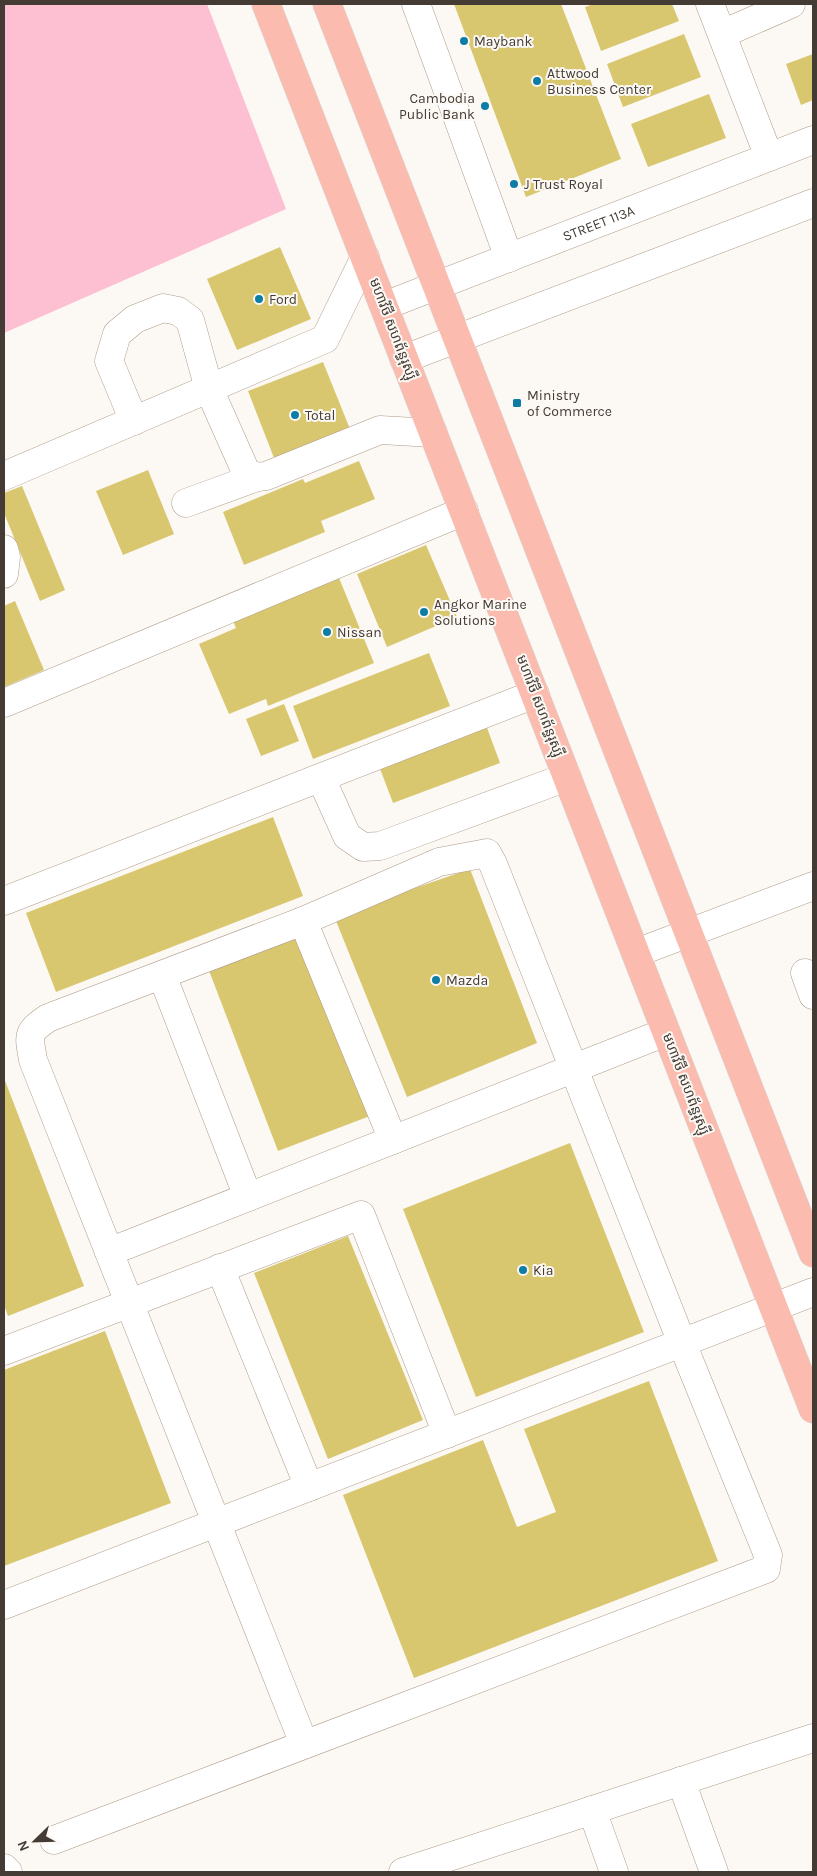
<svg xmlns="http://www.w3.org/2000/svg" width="817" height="1876" viewBox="0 0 817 1876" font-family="Karla,'Noto Sans Khmer',sans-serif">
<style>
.green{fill:#fdbfd2}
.building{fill:#d9c76f}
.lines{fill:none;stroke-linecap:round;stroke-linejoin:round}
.minor-casing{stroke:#ae9b8a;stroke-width:29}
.highway-casing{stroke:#d6d4d2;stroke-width:29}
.minor{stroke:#fff;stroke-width:28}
.highway{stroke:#fbbcaf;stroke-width:28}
.poi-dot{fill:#0d7da6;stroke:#fcf8f4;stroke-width:2}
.labels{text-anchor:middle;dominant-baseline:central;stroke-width:4;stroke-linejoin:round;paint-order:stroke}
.poi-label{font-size:14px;fill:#433b34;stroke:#fcf8f4;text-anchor:start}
.street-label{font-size:14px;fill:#433b34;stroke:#fcf8f4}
</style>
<rect width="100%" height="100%" fill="#fcf8f4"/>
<polygon class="green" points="4,4 207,4 286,209 4,333"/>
<g class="building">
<polygon points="454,4 561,4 621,159 526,197"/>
<polygon points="594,4 672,4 679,21 601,51 585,7"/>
<polygon points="684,34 701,77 623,107 607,64"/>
<polygon points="813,54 813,100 801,105 786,64"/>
<polygon points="709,94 726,138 648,167 631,124"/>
<polygon points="280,247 311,319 237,350 207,279"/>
<polygon points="323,362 352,434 276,463 248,391"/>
<polygon points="359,461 375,499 321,521 325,532 244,565 223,512 303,479 305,483"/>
<polygon points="148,470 174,534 123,555 96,491"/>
<polygon points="22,486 65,590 40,601 4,513 4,493"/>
<polygon points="426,545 457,617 387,647 357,574"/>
<polygon points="339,578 374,663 268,706 266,699 229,714 199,644 236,628 233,621"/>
<polygon points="15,601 44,670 4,687 4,606"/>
<polygon points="429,653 450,706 313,759 293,706"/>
<polygon points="284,704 299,741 261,756 246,719"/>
<polygon points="486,725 500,763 393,803 379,766"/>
<polygon points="273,817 303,896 56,992 26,913"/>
<polygon points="470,869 537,1043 407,1097 334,916"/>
<polygon points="299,933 370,1116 278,1151 208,968"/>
<polygon points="4,1078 84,1286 8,1316 4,1305"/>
<polygon points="570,1143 644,1332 476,1397 403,1209"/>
<polygon points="348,1236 423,1420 328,1459 254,1273"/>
<polygon points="105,1331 171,1503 4,1566 4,1370"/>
<polygon points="649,1381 718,1561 414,1678 343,1495 483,1440 517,1527 556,1512 524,1429"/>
</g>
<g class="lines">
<defs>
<g id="minor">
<polyline points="416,4 509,258"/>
<polyline points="710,4 769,157"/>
<polyline points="722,34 791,4"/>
<path id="s1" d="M384 306 813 140"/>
<polyline points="404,359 813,203"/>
<polyline points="134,421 109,361 117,334 135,319 163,308 178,311 190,320 209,389 246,472 257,477 266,476 380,430 433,433"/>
<polyline points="4,476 325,339 365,257"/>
<polyline points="186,503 257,477"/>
<polyline points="4,549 6,557 4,574"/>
<polyline points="4,703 464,511"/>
<polyline points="321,778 347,836 363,847 380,846 567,777"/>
<polyline points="4,901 535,694"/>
<polyline points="303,921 393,1140"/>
<polyline points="636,953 813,886"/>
<polyline points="805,973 813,995"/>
<polyline points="162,975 248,1197"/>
<polyline points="109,1252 666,1032"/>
<polyline points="220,1268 309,1487"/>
<polyline points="4,1351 361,1215 447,1434"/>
<polyline points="4,1605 813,1292"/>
<polyline points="681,1781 714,1872"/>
<polyline points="592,1810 614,1872"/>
<path d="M54 1840 766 1569 768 1555 682 1343 493 864 487 853 439 862 303 921 48 1018C26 1033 29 1035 33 1060L304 1744"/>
<polyline points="4,1868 8,1872"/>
<polyline points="403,1872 813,1738"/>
</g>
<g id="highway">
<polyline points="266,4 813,1409"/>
<polyline points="327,4 813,1253"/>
</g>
</defs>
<use href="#minor" class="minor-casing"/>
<use href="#highway" class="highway-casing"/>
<use href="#minor" class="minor"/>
<use href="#highway" class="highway"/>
</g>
<g class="poi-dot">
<circle cx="464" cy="41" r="5"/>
<circle cx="537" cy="81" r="5"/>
<circle cx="485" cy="106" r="5"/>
<circle cx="514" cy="184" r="5"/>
<circle cx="259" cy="299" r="5"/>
<rect x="512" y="398" width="10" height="10" rx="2.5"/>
<circle cx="295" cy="415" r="5"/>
<circle cx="424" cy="612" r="5"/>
<circle cx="327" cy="632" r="5"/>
<circle cx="436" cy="980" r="5"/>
<circle cx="523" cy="1270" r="5"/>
</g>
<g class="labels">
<g class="poi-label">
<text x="474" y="41">Maybank</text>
<text x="547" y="73">Attwood<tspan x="547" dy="16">Business Center</tspan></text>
<text x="475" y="98" text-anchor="end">Cambodia<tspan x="475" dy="16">Public Bank</tspan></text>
<text x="524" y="184">J Trust Royal</text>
<text x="269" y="299">Ford</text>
<text x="527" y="395">Ministry<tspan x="527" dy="16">of Commerce</tspan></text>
<text x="305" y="415">Total</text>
<text x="434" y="604">Angkor Marine<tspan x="434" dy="16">Solutions</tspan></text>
<text x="337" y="632">Nissan</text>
<text x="446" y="980">Mazda</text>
<text x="533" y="1270">Kia</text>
</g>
<g class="street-label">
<text stroke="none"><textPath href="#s1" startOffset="230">STREET 113A</textPath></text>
<text transform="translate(393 329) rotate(69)">មហាវិថី សហព័ន្ធរុស្ស៊ី</text>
<text transform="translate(540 706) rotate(69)">មហាវិថី សហព័ន្ធរុស្ស៊ី</text>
<text transform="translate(686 1084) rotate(69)">មហាវិថី សហព័ន្ធរុស្ស៊ី</text>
</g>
</g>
<rect width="817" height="1876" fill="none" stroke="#433b34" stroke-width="10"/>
<g transform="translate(35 1841) rotate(247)" stroke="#fcf8f4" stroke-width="4" paint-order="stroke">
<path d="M0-4L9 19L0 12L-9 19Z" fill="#433b34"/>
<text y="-8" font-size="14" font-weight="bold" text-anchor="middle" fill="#433b34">N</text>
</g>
</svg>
